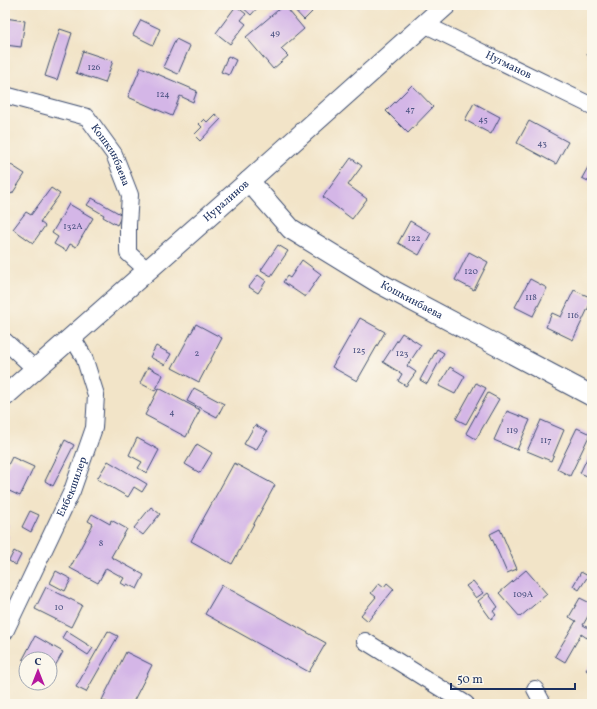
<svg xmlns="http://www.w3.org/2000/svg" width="597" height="709" viewBox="0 0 597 709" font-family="Vollkorn,serif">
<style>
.building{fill:#d4b6e7}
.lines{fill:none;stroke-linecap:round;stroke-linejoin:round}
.minor-casing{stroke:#3b4a6e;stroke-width:18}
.major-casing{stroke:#3b4a6e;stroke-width:22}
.minor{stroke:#fff;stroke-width:16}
.major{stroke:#fff;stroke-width:20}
.labels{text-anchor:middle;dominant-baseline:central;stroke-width:3.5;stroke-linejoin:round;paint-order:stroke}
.number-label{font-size:9px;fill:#495180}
.street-label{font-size:11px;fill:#1b2f5e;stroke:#fbf7ec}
</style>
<rect width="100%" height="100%" fill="#fbf7ec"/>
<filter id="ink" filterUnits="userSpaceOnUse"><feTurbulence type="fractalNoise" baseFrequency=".025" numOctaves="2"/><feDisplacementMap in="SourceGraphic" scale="8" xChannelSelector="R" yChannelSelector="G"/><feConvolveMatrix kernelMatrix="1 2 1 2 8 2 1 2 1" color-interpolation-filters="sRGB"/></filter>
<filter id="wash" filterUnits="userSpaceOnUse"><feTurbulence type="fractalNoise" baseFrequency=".012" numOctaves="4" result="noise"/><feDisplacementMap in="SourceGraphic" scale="16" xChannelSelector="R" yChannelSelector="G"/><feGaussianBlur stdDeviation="0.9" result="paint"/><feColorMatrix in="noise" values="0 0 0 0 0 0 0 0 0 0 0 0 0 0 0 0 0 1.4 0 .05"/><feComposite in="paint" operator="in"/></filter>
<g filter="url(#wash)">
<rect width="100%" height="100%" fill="#f2e4c8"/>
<g id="blocks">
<g class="building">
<polygon points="240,5 258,5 259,6 251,15"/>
<polygon points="284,5 304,29 281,49 288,56 273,69 246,37"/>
<polygon points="290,5 306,5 312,12 304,20"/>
<polygon points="236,6 246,14 241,20 246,24 230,44 216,33"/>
<polygon points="5,18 25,21 21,47 5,45"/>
<polygon points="141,20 160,29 153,45 133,35"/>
<polygon points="60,29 72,33 57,80 45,76"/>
<polygon points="176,39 190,46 178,74 163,67"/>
<polygon points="592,43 592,57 587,55"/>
<polygon points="83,51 113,61 105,83 76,73"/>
<polygon points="228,56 236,60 229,75 221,72"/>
<polygon points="141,67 197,91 193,102 180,96 172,116 128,97"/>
<polygon points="412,85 433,107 408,133 386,111"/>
<polygon points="474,103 500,117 491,134 465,120"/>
<polygon points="215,114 221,119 200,141 194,135 202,127 199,124 204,119 207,122"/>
<polygon points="529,121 568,142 556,164 517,143"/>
<polygon points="351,158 362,166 348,185 367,199 352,219 323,197"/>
<polygon points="592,160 592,183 582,178"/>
<polygon points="5,161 25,174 12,194 6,190 9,185 5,182"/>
<polygon points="51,188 60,194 40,222 45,226 33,243 13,229 26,212 31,215"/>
<polygon points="92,198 122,215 117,225 103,217 104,215 87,205"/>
<polygon points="69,204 93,218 76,247 70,244 66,251 54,244 58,237 52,233"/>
<polygon points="410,221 431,233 419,255 398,243"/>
<polygon points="278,245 288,251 271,276 261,270"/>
<polygon points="469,252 488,262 474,290 455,280"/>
<polygon points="302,260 321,274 305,297 283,282 287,276 290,278"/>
<polygon points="258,275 266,281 258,293 249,287"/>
<polygon points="530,279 547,288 533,316 515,307"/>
<polygon points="574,290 592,298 592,300 573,340 546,327 552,313 561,317"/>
<polygon points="360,318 385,332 357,381 332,367"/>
<polygon points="196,324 222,338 199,382 172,368"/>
<polygon points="402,333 421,345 407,366 416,372 406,386 398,381 402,374 383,362"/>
<polygon points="156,346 171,354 165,365 150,357"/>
<polygon points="437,349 444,353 427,384 420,380"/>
<polygon points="148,367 163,375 155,391 140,383"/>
<polygon points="450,367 465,376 455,394 439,386"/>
<polygon points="476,383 486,388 466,424 456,419"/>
<polygon points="159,388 200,410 186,437 145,415"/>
<polygon points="194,388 224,404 217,417 187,401"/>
<polygon points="488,393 499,399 476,439 466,433"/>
<polygon points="507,411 530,420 517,450 494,440"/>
<polygon points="541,420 564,430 551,461 527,451"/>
<polygon points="255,425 267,432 256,450 244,444"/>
<polygon points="577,428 590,434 570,476 557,469"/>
<polygon points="137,438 159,450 147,473 138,468 142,462 129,455"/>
<polygon points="65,440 74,445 53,486 45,481"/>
<polygon points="197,444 212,453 200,473 185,464"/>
<polygon points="591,450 592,451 592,478 580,473"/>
<polygon points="12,457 34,467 20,496 5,489 5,471"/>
<polygon points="108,461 147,484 142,492 134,487 128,497 97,479"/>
<polygon points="234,463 275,485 232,564 191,541"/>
<polygon points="151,507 160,514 143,535 134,528"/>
<polygon points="30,511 39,515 31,532 22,527"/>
<polygon points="92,514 110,524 111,520 127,529 111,557 144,575 137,589 127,584 126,586 121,583 124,578 106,568 98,583 70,568 93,524 88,521"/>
<polygon points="5,523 9,525 5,533"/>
<polygon points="500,529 517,569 507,573 490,534"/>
<polygon points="5,534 9,536 5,544"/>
<polygon points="14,551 21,555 16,565 9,561"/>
<polygon points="526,570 547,594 520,617 499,593"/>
<polygon points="56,571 71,579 65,591 50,583"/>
<polygon points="581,572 588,576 579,590 573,586"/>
<polygon points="473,581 483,593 476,598 466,586"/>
<polygon points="379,583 384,587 387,583 394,589 368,621 361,615 376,597 371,593"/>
<polygon points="222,585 326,643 309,672 205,614"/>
<polygon points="46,587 82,605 71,627 35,609"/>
<polygon points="488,593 498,607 493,611 496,615 491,619 478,601"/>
<polygon points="580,598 592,604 592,609 583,625 592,630 587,638 581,634 565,662 555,656 576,621 569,617"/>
<polygon points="66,631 93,648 88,655 62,638"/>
<polygon points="108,631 118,636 86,692 76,687"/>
<polygon points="35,636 63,652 50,675 50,659 26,659 26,661 23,659"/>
<polygon points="126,652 152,665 132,704 110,704 102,700"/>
<polygon points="592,662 592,675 586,670"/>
<polygon points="5,700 13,704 5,704"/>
</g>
</g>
</g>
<g filter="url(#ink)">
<use href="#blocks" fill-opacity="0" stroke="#3b4a6e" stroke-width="1"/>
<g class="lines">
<defs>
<g id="minor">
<path id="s1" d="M424 24 592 106"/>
<path id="s2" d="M5 95 87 117 114 154 130 195 128 225V253L147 270"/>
<polyline points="5,341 35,369"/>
<path id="s3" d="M5 632 72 491 94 428 96 395 84 357 72 337"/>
<polyline points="365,641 466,704"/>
<polyline points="535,689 543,704"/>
</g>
<g id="major">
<path id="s4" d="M249 181 291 229 379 283 592 396"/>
<path id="s5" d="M5 396 249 181 446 5"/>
</g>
</defs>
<use href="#minor" class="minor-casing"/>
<use href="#major" class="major-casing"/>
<use href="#minor" class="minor"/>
<use href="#major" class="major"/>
</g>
</g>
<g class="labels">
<g class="number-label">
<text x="275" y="33">49</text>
<text x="94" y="67">126</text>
<text x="163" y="94">124</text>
<text x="410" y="109">47</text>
<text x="483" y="119">45</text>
<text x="542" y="143">43</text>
<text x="73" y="226">132А</text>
<text x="414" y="238">122</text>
<text x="471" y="271">120</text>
<text x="531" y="297">118</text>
<text x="573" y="315">116</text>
<text x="359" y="350">125</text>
<text x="197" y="353">2</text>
<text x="402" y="353">123</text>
<text x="172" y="412">4</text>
<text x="512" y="430">119</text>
<text x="546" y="440">117</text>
<text x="101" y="543">8</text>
<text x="523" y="594">109А</text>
<text x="59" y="607">10</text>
</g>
<g class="street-label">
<text stroke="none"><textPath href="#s1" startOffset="94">Нугманов</textPath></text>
<text stroke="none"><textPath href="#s2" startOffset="130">Кошкинбаева</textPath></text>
<text stroke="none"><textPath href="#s5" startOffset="295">Нуралинов</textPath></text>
<text stroke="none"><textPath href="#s4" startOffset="204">Кошкинбаева</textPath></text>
<text stroke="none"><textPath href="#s3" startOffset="160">Енбекшилер</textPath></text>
</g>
</g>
<rect width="597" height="709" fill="none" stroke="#fbf7ec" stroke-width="20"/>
<g transform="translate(38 671)"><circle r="19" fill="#fbf7ec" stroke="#a1a7b3"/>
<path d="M0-3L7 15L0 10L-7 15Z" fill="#b5179e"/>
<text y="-6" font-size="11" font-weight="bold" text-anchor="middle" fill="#1b2f5e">С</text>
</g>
<path d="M451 683v6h124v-6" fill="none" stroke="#1b2f5e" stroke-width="2"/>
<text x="457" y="683" font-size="12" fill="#1b2f5e" stroke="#fbf7ec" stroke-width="3" paint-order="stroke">50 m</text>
</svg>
